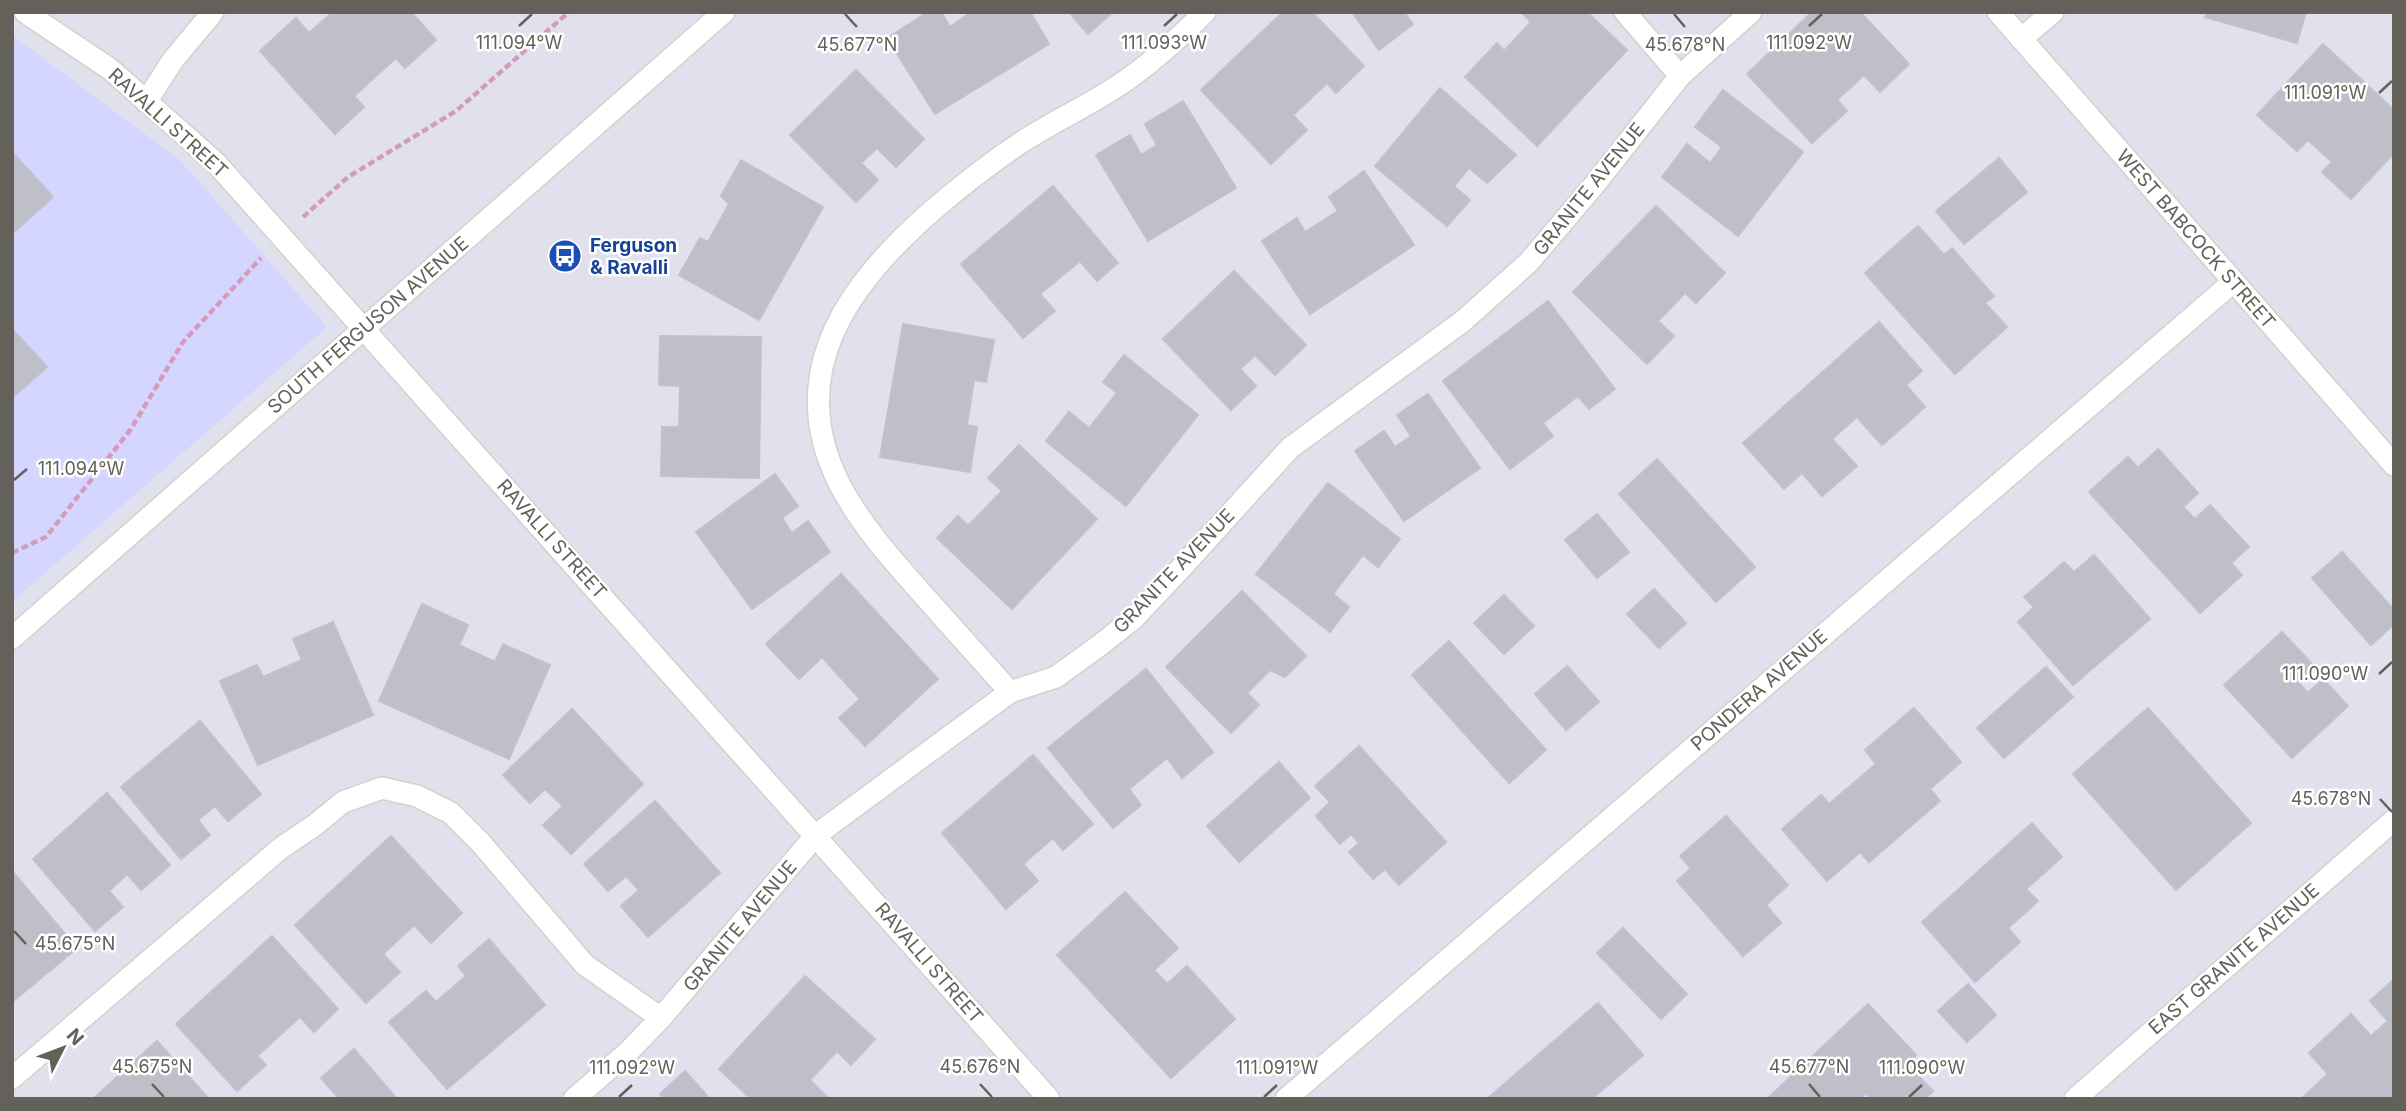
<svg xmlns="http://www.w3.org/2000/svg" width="2406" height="1111" viewBox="0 0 2406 1111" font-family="Inter,sans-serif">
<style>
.commercial{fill:#d5d6ff}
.building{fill:#bebfc9;stroke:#bfc1d3;stroke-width:2}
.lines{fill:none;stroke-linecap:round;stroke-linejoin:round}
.minor-casing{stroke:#d2d1ca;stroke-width:24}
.path{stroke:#d59cba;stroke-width:4.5;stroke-dasharray:7 3.5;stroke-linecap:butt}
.minor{stroke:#fff;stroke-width:21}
.ticks{fill:none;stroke:#63615a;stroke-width:2.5}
.labels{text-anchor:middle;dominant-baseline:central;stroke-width:5;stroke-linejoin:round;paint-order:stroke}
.street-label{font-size:19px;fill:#63615a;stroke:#fff}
.transit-label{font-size:19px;font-weight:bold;fill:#164399;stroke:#fff;text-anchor:start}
.ticks-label{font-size:18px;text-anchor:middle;fill:#63615a;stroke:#fff;stroke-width:5;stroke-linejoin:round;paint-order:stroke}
</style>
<rect width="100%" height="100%" fill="#e1e1ee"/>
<polygon class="commercial" points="12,35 180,160 327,327 12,602"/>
<g class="building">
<polygon points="333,12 411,12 436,40 405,68 396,58 354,96 364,107 335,134 260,51 296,18 309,33"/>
<polygon points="928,12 941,12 950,27 971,12 1030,12 1049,44 935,114 887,38"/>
<polygon points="1069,12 1113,12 1088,34"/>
<polygon points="1283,12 1312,12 1364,66 1336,93 1327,83 1293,115 1307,130 1271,164 1201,90"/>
<polygon points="1352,12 1404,12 1413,24 1379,50"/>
<polygon points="1521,12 1587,12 1627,50 1537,146 1465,77 1497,43 1504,51 1531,22"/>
<polygon points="1812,12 1860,12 1909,64 1880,92 1864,75 1837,100 1847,111 1812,143 1747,74"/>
<polygon points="2207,12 2306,12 2297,43 2205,17"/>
<polygon points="2323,44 2394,110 2394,153 2351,199 2322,172 2332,162 2308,140 2297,151 2257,115"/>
<polygon points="856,70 924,139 896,167 877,148 861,163 878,180 856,202 790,135"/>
<polygon points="1440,88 1516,155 1487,183 1469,168 1454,186 1470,200 1447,226 1375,166"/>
<polygon points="1723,90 1803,152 1738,236 1662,177 1687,144 1710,163 1722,147 1695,127"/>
<polygon points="1183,101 1236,188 1148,241 1096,155 1130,135 1141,155 1157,145 1145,124"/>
<polygon points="12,152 53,197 12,234"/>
<polygon points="1999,158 2027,192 1964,244 1936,211"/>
<polygon points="741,160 823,207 759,320 679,275 700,238 708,242 729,204 721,196"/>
<polygon points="1364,171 1414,245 1310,314 1262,241 1297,218 1305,232 1338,211 1329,197"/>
<polygon points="1053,186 1118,263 1097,281 1080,261 1040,294 1055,311 1023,338 961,264"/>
<polygon points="1656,206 1725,273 1696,303 1685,293 1658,321 1674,336 1647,364 1573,292"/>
<polygon points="1918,226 1944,255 1952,248 1994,296 1985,303 2007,327 1955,374 1865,273"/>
<polygon points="1234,271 1306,345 1275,375 1255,355 1240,369 1256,386 1231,410 1163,339"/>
<polygon points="1548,301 1615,389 1589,409 1578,396 1543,423 1553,436 1510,469 1443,381"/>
<polygon points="1879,322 1922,371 1906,385 1925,407 1882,445 1857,417 1832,439 1857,466 1822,496 1802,473 1784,489 1743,443"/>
<polygon points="903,324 994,340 986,382 974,380 967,425 977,427 970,472 880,457"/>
<polygon points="12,329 47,367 12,398"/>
<polygon points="660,336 761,337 759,478 661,476 662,427 679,427 680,386 659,385"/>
<polygon points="1124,355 1198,415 1126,506 1046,441 1069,412 1089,428 1117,393 1103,382"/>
<polygon points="1428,394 1480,468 1404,521 1355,451 1384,431 1395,447 1411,436 1397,415"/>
<polygon points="1019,445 1097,519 1012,609 937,538 958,516 968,526 1002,491 988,478"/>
<polygon points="2158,449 2198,493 2183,507 2195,519 2210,505 2249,547 2231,563 2242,575 2200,613 2089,492 2128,457 2138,468"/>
<polygon points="1657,459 1755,567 1716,602 1619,494"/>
<polygon points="775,474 798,506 782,518 792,533 808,521 830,552 752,609 696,532"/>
<polygon points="1328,483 1400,539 1378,567 1363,555 1333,594 1349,607 1330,632 1256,574"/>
<polygon points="1597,514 1629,552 1597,578 1565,540"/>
<polygon points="2342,552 2394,610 2394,624 2371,645 2312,578"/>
<polygon points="2094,555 2150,619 2073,685 2018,622 2034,607 2024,597 2064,562 2074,572"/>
<polygon points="841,574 938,679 865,746 839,718 860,699 822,657 799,679 766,644"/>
<polygon points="1654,589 1686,623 1659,648 1627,614"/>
<polygon points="1242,591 1306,656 1285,677 1270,670 1247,693 1259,705 1231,733 1166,667"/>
<polygon points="1504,595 1534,626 1504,654 1474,623"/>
<polygon points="422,604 468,625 459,645 495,662 503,644 550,665 509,759 379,701"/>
<polygon points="333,622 373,715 258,765 220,681 257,665 263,677 302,660 293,639"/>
<polygon points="2282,632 2314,666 2297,681 2308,693 2323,679 2348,706 2292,758 2224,685"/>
<polygon points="1449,641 1546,750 1509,783 1412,675"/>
<polygon points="1567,666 1599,702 1566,730 1535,694"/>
<polygon points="2046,667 2073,697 2004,758 1977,728"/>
<polygon points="1146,669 1213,752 1182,778 1167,758 1129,789 1141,805 1113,828 1048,748"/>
<polygon points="1914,708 1961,762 1930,789 1940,801 1869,862 1860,852 1827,881 1782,829 1821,795 1829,804 1876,764 1865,750"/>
<polygon points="2148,708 2251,823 2176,890 2073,774"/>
<polygon points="572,709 643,784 571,854 543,825 563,806 545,789 530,803 503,775"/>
<polygon points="200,721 261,794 228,821 215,806 198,820 210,835 181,859 121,787"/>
<polygon points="1359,746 1446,842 1399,885 1385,869 1373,879 1349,852 1359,843 1351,834 1340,844 1316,816 1330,802 1315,786"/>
<polygon points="1033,755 1093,824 1063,850 1053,838 1023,864 1038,881 1006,909 942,833"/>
<polygon points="1279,762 1310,798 1239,862 1207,826"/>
<polygon points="107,793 170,865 141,890 127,874 109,891 123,907 95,931 33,859"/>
<polygon points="655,801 720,873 648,937 621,906 639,890 626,876 608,891 584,864"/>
<polygon points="1726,816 1788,885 1766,905 1781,923 1743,956 1677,881 1691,868 1680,856"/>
<polygon points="2032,823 2062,857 2026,889 2038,901 2008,928 2020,942 1975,982 1922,922"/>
<polygon points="391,836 462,913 431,943 414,925 383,954 400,972 366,1003 295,925"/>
<polygon points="12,871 77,948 12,1002"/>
<polygon points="1125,892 1178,948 1154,970 1167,984 1187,966 1235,1019 1171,1078 1057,955"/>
<polygon points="1623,928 1687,994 1661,1019 1597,953"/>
<polygon points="272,936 338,1009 314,1032 300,1017 257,1056 266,1065 237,1091 176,1024"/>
<polygon points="489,939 545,1005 447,1089 389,1022 426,991 436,1002 466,976 458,966"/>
<polygon points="805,976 875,1039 851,1065 837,1051 810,1080 829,1099 751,1099 719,1069"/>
<polygon points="2394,979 2394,1099 2301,1099 2328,1074 2309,1053 2351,1014 2371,1036 2388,1021 2370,1001"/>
<polygon points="1968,984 1996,1015 1967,1042 1938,1011"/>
<polygon points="1598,1003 1643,1055 1592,1099 1487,1099"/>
<polygon points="1868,1004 1916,1055 1907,1064 1933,1091 1925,1099 1871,1099 1866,1093 1860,1099 1767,1099"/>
<polygon points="157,1041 209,1099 93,1099"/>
<polygon points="354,1049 397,1099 335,1099 337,1096 321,1078"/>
<polygon points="685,1071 710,1099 665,1099 660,1094"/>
</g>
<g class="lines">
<defs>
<g id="minor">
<polyline points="25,12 110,69 215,162 1049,1099"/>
<polyline points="1625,12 1680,76"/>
<polyline points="1998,12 2394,465"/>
<polyline points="2021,39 2053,12"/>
<polyline points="146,102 173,60 213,12"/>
<polyline points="12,638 724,12"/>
<path d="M1010 692C982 661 954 629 926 598 894 562 862 527 840 485 782 372 850 282 933 210 962 185 993 161 1025 140 1055 121 1087 106 1116 87 1149 66 1178 39 1205 12"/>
<polyline points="12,1078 281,848 315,825 343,802 382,788 417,796 451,813 480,842 585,965 661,1018"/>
<polyline points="574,1099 627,1053 661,1018 816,835 1010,692 1056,677 1100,645 1133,619 1182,567 1290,448 1463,321 1529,262 1595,184 1680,76 1751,12"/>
<polyline points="1286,1099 2233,282"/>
<polyline points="2075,1099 2394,820"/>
</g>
</defs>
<use href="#minor" class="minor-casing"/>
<g class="path">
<polyline points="303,217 348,177 456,111 569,12"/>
<polyline points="12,553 46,537 131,429 183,342 261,258"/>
</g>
<use href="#minor" class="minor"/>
</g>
<path class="ticks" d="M845 14 857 27M1674 14 1685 27M519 26 532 14M1164 26 1177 14M1809 26 1822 14M2379 93 2392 81M14 480 27 469M2379 674 2392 662M2380 799 2392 812M14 931 26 944M152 1084 164 1097M980 1084 992 1097M1809 1084 1820 1097M619 1097 632 1085M1264 1097 1277 1085M1909 1097 1922 1085"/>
<defs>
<symbol id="bus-disc" viewBox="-11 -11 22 22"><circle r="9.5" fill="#1a4fb4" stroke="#fff"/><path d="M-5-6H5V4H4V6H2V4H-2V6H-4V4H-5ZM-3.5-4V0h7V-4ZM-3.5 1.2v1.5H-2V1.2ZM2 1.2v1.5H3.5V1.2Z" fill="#fff"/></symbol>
</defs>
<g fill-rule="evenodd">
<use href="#bus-disc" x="546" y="237" width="38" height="38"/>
</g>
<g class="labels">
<g class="street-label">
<text transform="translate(168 123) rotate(42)">RAVALLI STREET</text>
<text transform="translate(1589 189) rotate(-51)">GRANITE AVENUE</text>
<text transform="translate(2196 239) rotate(49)">WEST BABCOCK STREET</text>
<text transform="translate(368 325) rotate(-41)">SOUTH FERGUSON AVENUE</text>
<text transform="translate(552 539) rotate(48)">RAVALLI STREET</text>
<text transform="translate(1174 571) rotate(-46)">GRANITE AVENUE</text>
<text transform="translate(1759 690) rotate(-41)">PONDERA AVENUE</text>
<text transform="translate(740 926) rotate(-50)">GRANITE AVENUE</text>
<text transform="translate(2234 959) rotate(-41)">EAST GRANITE AVENUE</text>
<text transform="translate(929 963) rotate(49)">RAVALLI STREET</text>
</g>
<g class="transit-label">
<text x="590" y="245">Ferguson<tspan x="590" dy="22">&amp; Ravalli</tspan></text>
</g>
</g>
<g class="ticks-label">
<text x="519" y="49">111.094°W</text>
<text x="1164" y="49">111.093°W</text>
<text x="1809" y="49">111.092°W</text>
<text x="857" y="51">45.677°N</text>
<text x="1685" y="51">45.678°N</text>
<text x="2325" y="99">111.091°W</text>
<text x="81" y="475">111.094°W</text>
<text x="2325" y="680">111.090°W</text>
<text x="2331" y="805">45.678°N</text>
<text x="75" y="950">45.675°N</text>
<text x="152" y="1073">45.675°N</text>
<text x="980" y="1073">45.676°N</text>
<text x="1809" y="1073">45.677°N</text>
<text x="632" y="1074">111.092°W</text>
<text x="1277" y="1074">111.091°W</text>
<text x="1922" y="1074">111.090°W</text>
</g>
<rect width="2406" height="1111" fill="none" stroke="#63615a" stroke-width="28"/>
<g transform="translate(63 1048) rotate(48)" stroke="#ffffff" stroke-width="5" paint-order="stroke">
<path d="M0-5L12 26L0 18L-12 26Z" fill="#63615a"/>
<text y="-10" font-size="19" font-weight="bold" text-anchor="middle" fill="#63615a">N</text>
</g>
</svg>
